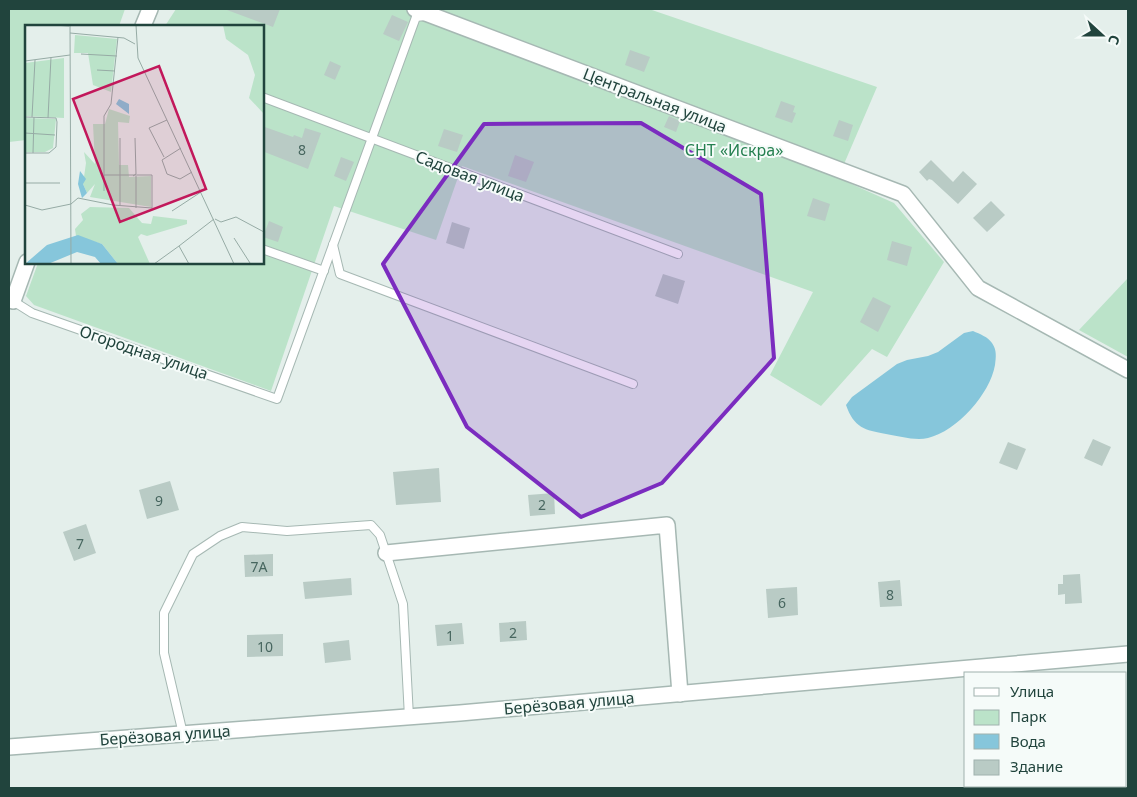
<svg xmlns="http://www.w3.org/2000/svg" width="1137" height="797" viewBox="0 0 1137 797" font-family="'Noto Sans',sans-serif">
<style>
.green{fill:#bbe3c9}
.water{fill:#86c6db}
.building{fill:#b9cbc5}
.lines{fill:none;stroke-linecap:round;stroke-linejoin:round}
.lane-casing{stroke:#a6b8b3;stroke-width:10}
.street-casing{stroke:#a6b8b3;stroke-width:18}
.lane{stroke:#fff;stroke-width:8}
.street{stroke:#fff;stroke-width:15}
.marked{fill:#7b2cbf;fill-opacity:0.2;stroke:#7b2cbf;stroke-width:4;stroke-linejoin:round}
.labels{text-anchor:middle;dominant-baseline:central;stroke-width:4;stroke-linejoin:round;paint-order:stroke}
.number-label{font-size:14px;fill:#47665f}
.street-label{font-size:16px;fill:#21443d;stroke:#f5fbf9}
.park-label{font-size:16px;fill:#258050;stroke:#f5fbf9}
.inset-road{fill:none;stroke:#96aba5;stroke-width:1}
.view{fill:#c2185b;fill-opacity:0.15;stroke:#c2185b;stroke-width:2.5}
.inset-edge{fill:none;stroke:#21443d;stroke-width:2.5}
</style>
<rect width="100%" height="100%" fill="#e4efeb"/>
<g class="green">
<polygon points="9,9 125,9 119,26 26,26 26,140 9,142"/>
<polygon points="176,9 649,9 877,87 838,178 894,203 944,262 887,357 872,349 821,406 770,375 813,292 462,166 436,240 334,206 271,391 34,305 26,296 38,263 262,262 262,26 165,26"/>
<polygon points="1128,278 1128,357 1079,330"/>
</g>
<path class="water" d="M973 331C980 334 988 337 992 343 997 350 996 357 995 365 990 394 957 431 928 438 915 441 899 436 886 434 865 430 854 428 846 405L852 397 897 364 907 360 928 356 938 352 964 333Z"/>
<g class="building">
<polygon points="227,9 280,9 273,27 227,10"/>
<polygon points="392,15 408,22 399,41 383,34"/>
<polygon points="630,50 650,57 644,72 625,65"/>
<polygon points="330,61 341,66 335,80 324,75"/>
<polygon points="781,101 795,106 793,112 796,113 792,123 775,117"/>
<polygon points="669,116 680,121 676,132 664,127"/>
<polygon points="839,120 853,125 848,141 833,136"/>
<polygon points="262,126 293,137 294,135 302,138 305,128 321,133 308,169 262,151"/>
<polygon points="444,129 463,135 457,152 438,146"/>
<polygon points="515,155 534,162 526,182 508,176"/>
<polygon points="341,157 354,162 346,181 334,176"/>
<polygon points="931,160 953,182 963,171 977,184 958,204 932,180 929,179 927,181 919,172"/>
<polygon points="813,198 830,204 825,221 807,216"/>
<polygon points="991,201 1005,215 987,232 973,218"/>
<polygon points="269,221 283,227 278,242 263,237"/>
<polygon points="452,222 470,228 464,249 446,243"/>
<polygon points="892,241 912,247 907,266 887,260"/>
<polygon points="663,274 685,281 678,304 655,296"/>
<polygon points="873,297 891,306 878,332 860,322"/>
<polygon points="1093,439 1111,447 1102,466 1084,458"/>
<polygon points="1008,442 1026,449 1017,470 999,463"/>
<polygon points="439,468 441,502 396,505 393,472"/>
<polygon points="170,481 179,510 147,519 139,490"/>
<polygon points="554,493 555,514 530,516 528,495"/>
<polygon points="86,524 96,553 74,561 63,532"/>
<polygon points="273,554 273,576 245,577 244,555"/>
<polygon points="1080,574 1082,603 1065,604 1065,594 1058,595 1058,584 1063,584 1063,575"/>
<polygon points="351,578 352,595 305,599 303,582"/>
<polygon points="900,580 902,606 880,607 878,582"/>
<polygon points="797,587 798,615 768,618 766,589"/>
<polygon points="526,621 527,640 500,642 499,623"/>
<polygon points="462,623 464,644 437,646 435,625"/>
<polygon points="283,634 283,656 247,657 247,635"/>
<polygon points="349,640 351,660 325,663 323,643"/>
</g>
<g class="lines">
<defs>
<g id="lane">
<polyline points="262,97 678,254"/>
<polyline points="333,245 340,274 633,384"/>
<polyline points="262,249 324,271"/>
<polyline points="13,301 32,313 277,399 416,17 425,16"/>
<polyline points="183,734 164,653 164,613 193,554 220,536 242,527 287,531 371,525 380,535 403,604 409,717"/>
</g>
<g id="street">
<polyline points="415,9 903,194 978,288 1128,370"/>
<polyline points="143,26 150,9"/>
<polyline points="13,301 27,262"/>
<polyline points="386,553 667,525 680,694"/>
<polyline points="9,747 460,713 1128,654"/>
</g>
</defs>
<use href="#lane" class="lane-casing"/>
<use href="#street" class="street-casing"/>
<use href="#lane" class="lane"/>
<use href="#street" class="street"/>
</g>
<path class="marked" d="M641 123 761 194 774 358 662 483 581 517 467 427 383 264 484 124Z"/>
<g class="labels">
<g class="number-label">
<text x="302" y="149">8</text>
<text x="159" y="500">9</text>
<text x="542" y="504">2</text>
<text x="80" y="543">7</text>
<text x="259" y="566">7А</text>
<text x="890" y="594">8</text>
<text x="782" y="602">6</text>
<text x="513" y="632">2</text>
<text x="450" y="635">1</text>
<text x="265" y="646">10</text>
</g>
<g class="street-label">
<text transform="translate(655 100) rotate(21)">Центральная улица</text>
<text transform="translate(470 176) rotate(21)">Садовая улица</text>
<text transform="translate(144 352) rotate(19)">Огородная улица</text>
<text transform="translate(569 703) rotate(-5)">Берёзовая улица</text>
<text transform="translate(165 735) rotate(-4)">Берёзовая улица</text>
</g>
<g class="park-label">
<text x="734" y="150">СНТ «Искра»</text>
</g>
</g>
<g transform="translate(25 25)">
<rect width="239" height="239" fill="#e4efeb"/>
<path d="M198 0H239V89L224 73 230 50 223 30 201 14ZM50 10 92 14 86 67 68 60 63 28H49ZM39 33V93L0 91V38ZM84 84 105 91 104 98 93 97 94 140H103L104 152 126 151V182L65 172 70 159 62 168 58 159 61 138 59 127 70 139 68 99H80ZM0 93 31 94 28 123 20 127H0ZM65 182 104 183 117 198 126 199 128 191 162 195V199L122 211 116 209 113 212 125 239H93L77 219 51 211 50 204 58 195 56 189Z" fill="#bbe3c9"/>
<path d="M94 74 104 79V89L91 79ZM55 146 61 154 58 159 62 168 57 173 53 159ZM53 210 77 219 93 239H76L70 232 52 227 23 239H0L22 220Z" fill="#86c6db"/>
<path class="inset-road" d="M28 0 44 1M45 0 46 239M111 0 113 33 209 239M45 8 99 13 110 19M56 29 92 31M0 36 45 30M72 45 90 46M0 92 31 93 32 97 31 122 24 128H0M7 92 10 35M23 93 26 32M0 108 30 110M95 113V180M156 123 137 135 142 149 155 154 167 147M8 128 9 92M139 132 124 103 142 95M108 151 111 149 110 113M111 151V183M0 158H35M79 166V91L86 79 93 12M0 180 17 185 46 179 53 173 88 180 127 183V150H79M147 186 176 167M190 194 196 197 211 192 239 207M209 213 225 238M129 239 154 221M164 239 154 221 189 194"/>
<path class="view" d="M134 41 181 164 95 197 48 74Z"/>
<rect width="239" height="239" class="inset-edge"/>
</g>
<rect width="1137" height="797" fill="none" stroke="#21443d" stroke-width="20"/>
<rect x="964" y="672" width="162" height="115" fill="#f5fbf9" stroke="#a0b2ae"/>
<rect x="974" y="688" width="25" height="8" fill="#ffffff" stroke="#a0b2ae"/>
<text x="1010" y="697" font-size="15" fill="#21443d">Улица</text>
<rect x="974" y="710" width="25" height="15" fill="#bbe3c9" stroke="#a0b2ae"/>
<text x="1010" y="722" font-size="15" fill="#21443d">Парк</text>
<rect x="974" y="734" width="25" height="15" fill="#86c6db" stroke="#a0b2ae"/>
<text x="1010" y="747" font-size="15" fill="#21443d">Вода</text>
<rect x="974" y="760" width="25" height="15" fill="#b9cbc5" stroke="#a0b2ae"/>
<text x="1010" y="772" font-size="15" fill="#21443d">Здание</text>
<g transform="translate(1102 35) rotate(111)" stroke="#f5fbf9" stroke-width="4" paint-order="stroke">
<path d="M0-4L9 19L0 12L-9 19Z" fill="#21443d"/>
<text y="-8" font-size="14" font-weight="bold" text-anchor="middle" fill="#21443d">С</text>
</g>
</svg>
